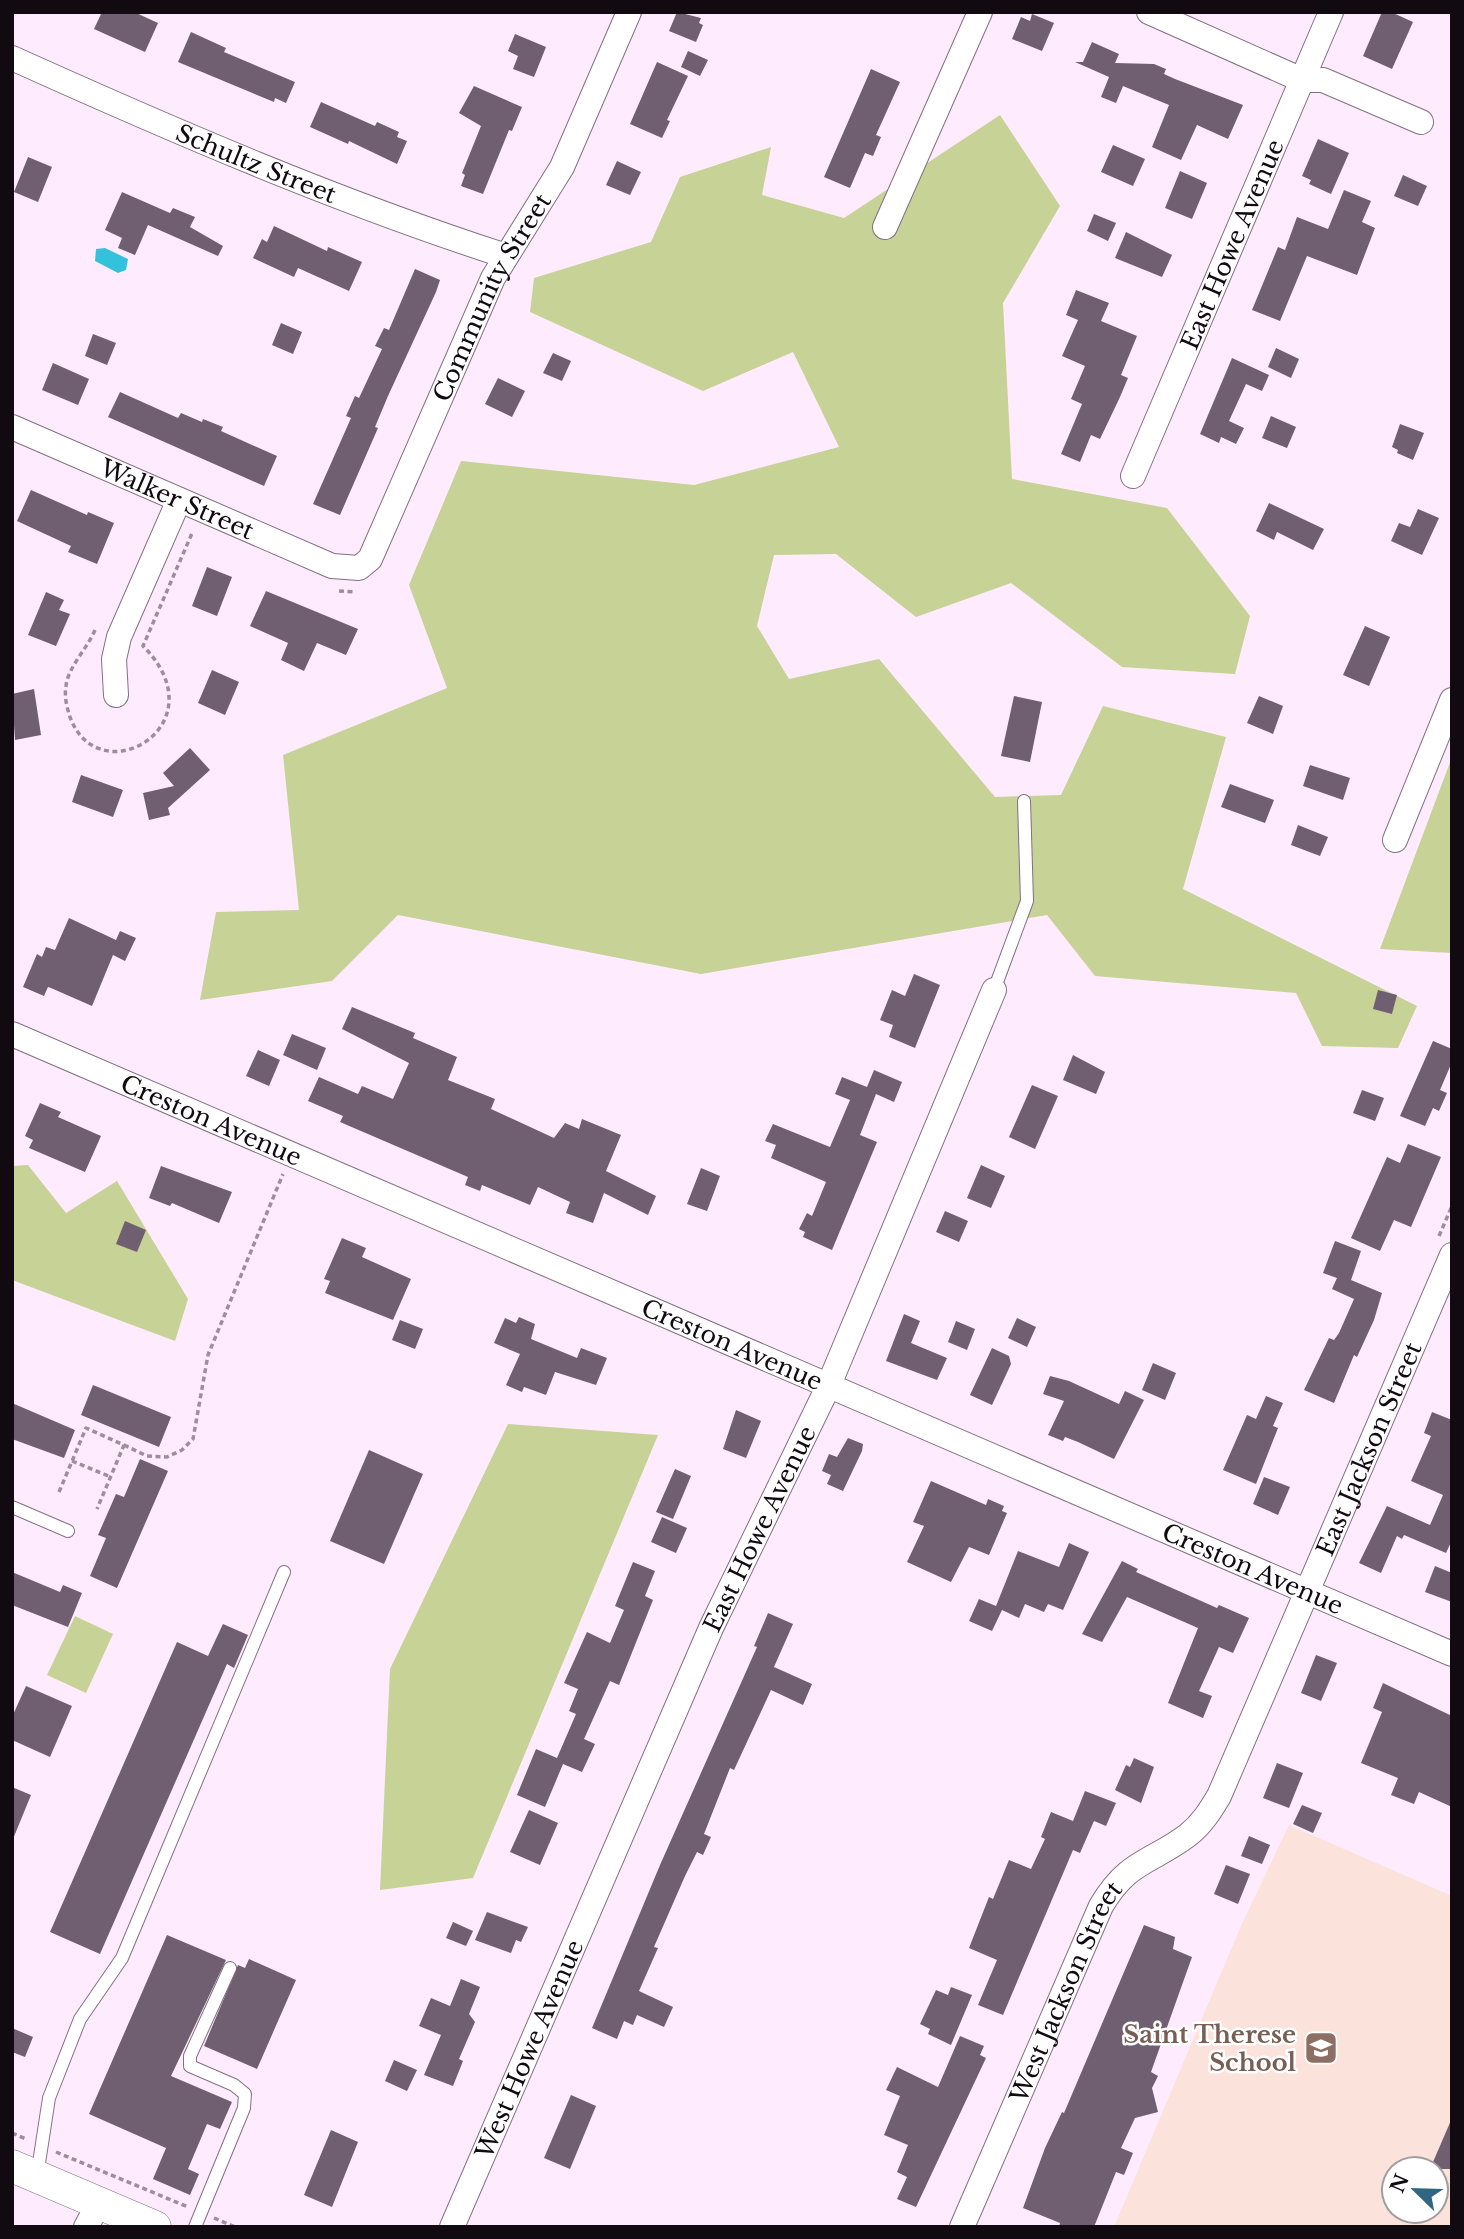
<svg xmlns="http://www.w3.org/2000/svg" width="1464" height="2239" viewBox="0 0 1464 2239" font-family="'Libre Baskerville',serif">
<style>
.education{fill:#fbe2db;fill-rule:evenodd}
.green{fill:#c6d296}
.water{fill:#34c1db}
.building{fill:#705f70}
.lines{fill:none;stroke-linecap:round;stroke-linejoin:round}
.service-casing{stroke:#827082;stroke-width:14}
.minor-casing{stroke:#827082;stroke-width:26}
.tertiary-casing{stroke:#827082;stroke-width:33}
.path{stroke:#9c8e9c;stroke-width:3.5;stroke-dasharray:5 3.5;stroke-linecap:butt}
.service{stroke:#fff;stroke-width:12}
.minor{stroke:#fff;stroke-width:24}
.tertiary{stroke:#fff;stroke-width:32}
.labels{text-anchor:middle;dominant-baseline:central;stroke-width:5;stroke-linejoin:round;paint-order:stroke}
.street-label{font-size:24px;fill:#110a11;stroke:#fff}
.education-label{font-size:24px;font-weight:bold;fill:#785e54;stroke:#fff;text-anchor:end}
</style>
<rect width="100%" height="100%" fill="#ffebfe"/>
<path class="education" d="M1289 1825 1452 1896V2227H1114L1241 1926ZM1394 2169H1436V2211H1394Z"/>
<g class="green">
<polygon points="1000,115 1060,206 1003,303 1012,479 1167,508 1250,616 1235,674 1122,667 1011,583 916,617 836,554 774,555 757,626 789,679 879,659 995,797 1061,795 1103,706 1226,737 1183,889 1417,1006 1398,1048 1322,1046 1296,993 1095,976 1047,915 701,974 398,915 332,981 200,1000 216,912 299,910 283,755 447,688 409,585 461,461 694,485 839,447 793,352 703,391 530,312 534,278 651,242 680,177 771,147 762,195 844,218"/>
<polygon points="1452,757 1452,953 1380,949"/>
<polygon points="28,1165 66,1213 117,1181 188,1299 175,1341 12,1280 12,1166"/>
<polygon points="508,1424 658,1435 473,1878 380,1890 390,1669"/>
<polygon points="75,1616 113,1634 86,1693 47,1675"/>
</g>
<polygon class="water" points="105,248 128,259 126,270 118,273 95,261 96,249"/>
<g class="building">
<polygon points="102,12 134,12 158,23 145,52 94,29"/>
<polygon points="677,12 701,18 699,23 703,25 696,42 669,31"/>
<polygon points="1382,12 1391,12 1413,22 1392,69 1363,56"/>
<polygon points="1032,14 1054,23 1042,51 1012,39 1021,17 1030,21"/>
<polygon points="191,32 226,48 224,52 295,82 286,103 275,98 274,102 178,62"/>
<polygon points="515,34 546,47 534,77 513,69 518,56 508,51"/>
<polygon points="1092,42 1119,54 1115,63 1154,64 1166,69 1164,74 1175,79 1243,105 1228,139 1197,125 1181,160 1152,147 1169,105 1123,86 1116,103 1101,97 1109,77 1075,62 1083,62"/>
<polygon points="688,51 708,60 700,76 681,67"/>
<polygon points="657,62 688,76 667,120 670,121 662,138 630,124"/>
<polygon points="871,69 900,82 876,135 881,137 873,156 865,153 850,188 824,177"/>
<polygon points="474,86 522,107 512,131 509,130 483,194 461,186 465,175 462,173 481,126 459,113"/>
<polygon points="321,102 375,126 377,122 399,132 397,137 407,141 397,164 349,141 348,144 310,127"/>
<polygon points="1318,139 1349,153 1331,194 1309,184 1311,180 1302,176"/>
<polygon points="1113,145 1145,159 1133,186 1101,172"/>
<polygon points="28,157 52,167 38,202 14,192"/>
<polygon points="617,161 641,172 630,195 606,185"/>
<polygon points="1180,171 1207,183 1192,219 1165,208"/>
<polygon points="1403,175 1427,186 1418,206 1394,196"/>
<polygon points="1344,190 1371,201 1362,222 1375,228 1357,275 1307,256 1280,321 1252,310 1278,247 1285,250 1297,217 1328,229"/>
<polygon points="122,192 170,213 173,208 195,217 190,227 223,246 218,256 148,225 135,255 118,248 122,238 105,230"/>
<polygon points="1094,214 1116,223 1108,241 1087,231"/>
<polygon points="274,226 327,251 328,247 362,262 349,291 298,268 294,277 253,258 262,239 267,242"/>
<polygon points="1126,232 1172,255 1162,277 1115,258"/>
<polygon points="415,269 440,280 436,292 388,396 375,427 378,428 340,515 313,504 351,418 346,416 355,396 359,398 382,349 375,346 384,328 389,330"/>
<polygon points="1076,290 1109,303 1101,321 1137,336 1121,375 1128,378 1120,397 1100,439 1091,435 1080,462 1061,454 1082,404 1071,399 1085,366 1062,356 1078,320 1066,315"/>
<polygon points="281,323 302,332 293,354 272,345"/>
<polygon points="93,334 116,343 107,365 85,356"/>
<polygon points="1276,348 1299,359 1291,378 1268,367"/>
<polygon points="553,353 571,361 562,381 543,373"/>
<polygon points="1232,358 1269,375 1262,391 1246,384 1229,421 1244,428 1236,444 1221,437 1219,443 1200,434"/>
<polygon points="53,363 89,379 78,405 42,390"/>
<polygon points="498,378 525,391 512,417 485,404"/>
<polygon points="120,392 178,418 181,413 202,422 203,419 223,427 221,431 277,456 264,486 108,417"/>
<polygon points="1271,416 1296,427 1287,448 1262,438"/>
<polygon points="1400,424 1424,433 1413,460 1397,453 1398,450 1392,447"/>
<polygon points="31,490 87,515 88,512 114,523 97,564 68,552 71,546 17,521"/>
<polygon points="1269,503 1324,529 1313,550 1277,532 1274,540 1256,531"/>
<polygon points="1418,509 1439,518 1422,555 1391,541 1399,523 1410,527"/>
<polygon points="207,567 232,577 217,616 192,606"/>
<polygon points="266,591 358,629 346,655 317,643 304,671 281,660 288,643 250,626"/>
<polygon points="46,592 64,600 59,610 70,614 56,646 28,635"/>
<polygon points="1365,626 1390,637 1369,686 1343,675"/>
<polygon points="212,670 239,682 225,715 198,703"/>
<polygon points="34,689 41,735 15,740 12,694"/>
<polygon points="1014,696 1042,702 1030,762 1001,756"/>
<polygon points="1259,696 1283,706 1273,734 1247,723"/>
<polygon points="190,748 210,770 168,808 170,815 149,820 143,793 174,786 163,773"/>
<polygon points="1310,765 1350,778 1343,800 1303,786"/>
<polygon points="81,775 123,790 113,817 72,802"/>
<polygon points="1230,784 1274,800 1265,823 1221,807"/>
<polygon points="1298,825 1328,837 1320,856 1291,845"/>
<polygon points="69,918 116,940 120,931 136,938 125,961 113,955 92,1006 51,988 48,987 44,996 23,987 37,954 42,957 46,947 55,950"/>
<polygon points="914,974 940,985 915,1048 889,1037 893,1025 880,1020 892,990 905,996"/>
<polygon points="1378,990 1397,995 1392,1014 1373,1009"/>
<polygon points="352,1007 415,1033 413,1038 457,1057 448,1080 495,1099 491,1109 554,1138 565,1123 579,1129 582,1119 621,1135 606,1171 656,1196 648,1215 604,1193 593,1223 566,1213 570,1202 538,1187 530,1205 482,1185 480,1191 465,1185 468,1177 340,1122 343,1116 308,1101 319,1077 358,1094 362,1086 393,1099 409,1063 342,1029"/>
<polygon points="292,1034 326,1048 317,1070 283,1055"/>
<polygon points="1433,1041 1452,1049 1452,1062 1440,1090 1447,1093 1439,1111 1433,1108 1425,1126 1400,1116"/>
<polygon points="258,1050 280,1060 269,1086 246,1076"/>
<polygon points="1073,1055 1105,1072 1096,1094 1063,1080"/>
<polygon points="874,1070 902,1082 894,1102 876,1094 860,1135 877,1142 832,1250 803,1237 805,1232 799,1229 807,1213 812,1216 826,1182 771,1158 776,1145 765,1141 773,1124 830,1147 850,1100 835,1094 842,1077 867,1087"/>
<polygon points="1032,1085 1058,1096 1035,1149 1009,1137"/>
<polygon points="1362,1090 1384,1098 1375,1121 1353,1113"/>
<polygon points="40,1103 61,1112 58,1117 101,1136 85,1172 29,1148 33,1140 25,1136"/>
<polygon points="1408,1144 1441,1157 1411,1227 1394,1220 1380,1251 1351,1238 1387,1157 1400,1163"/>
<polygon points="981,1165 1005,1176 991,1208 967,1198"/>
<polygon points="161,1166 232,1192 219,1223 172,1203 170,1206 149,1198"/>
<polygon points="701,1168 720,1176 707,1211 687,1204"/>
<polygon points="945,1211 968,1221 959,1242 936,1232"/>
<polygon points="125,1221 146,1230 137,1252 116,1244"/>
<polygon points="342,1238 366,1248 362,1257 411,1279 393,1320 325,1293 330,1281 324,1279"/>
<polygon points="1335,1241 1361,1251 1351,1280 1382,1293 1374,1320 1357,1357 1354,1355 1334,1403 1304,1390 1329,1338 1334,1340 1339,1333 1354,1299 1332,1289 1337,1278 1323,1273"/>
<polygon points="904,1314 920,1321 911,1343 947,1358 937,1380 886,1361"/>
<polygon points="519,1317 535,1324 531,1339 577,1358 581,1348 607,1358 596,1385 555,1372 546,1395 524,1387 522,1392 506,1385 520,1354 494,1343 505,1318 516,1323"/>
<polygon points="1017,1318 1036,1327 1027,1347 1008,1338"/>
<polygon points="400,1320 423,1329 415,1349 392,1340"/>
<polygon points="956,1321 975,1329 967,1350 948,1342"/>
<polygon points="992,1348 1009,1356 1011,1364 992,1405 970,1395"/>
<polygon points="1153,1363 1176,1373 1165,1400 1142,1390"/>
<polygon points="1050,1376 1069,1381 1119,1404 1125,1391 1144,1400 1114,1459 1078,1442 1065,1437 1063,1441 1048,1435 1064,1401 1043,1394"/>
<polygon points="93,1385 171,1417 159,1447 81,1415"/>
<polygon points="1266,1396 1283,1403 1273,1426 1278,1428 1256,1484 1223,1470 1247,1415 1256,1419"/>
<polygon points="12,1403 75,1430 64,1458 12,1439"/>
<polygon points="736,1410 761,1421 746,1458 723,1449"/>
<polygon points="1432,1412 1452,1420 1452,1540 1446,1553 1404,1535 1402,1539 1397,1536 1381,1573 1359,1563 1387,1506 1430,1525 1443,1495 1411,1481 1431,1436 1424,1433"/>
<polygon points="848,1438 863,1444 862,1451 843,1491 827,1484 831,1475 822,1471 829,1454 837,1457"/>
<polygon points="369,1450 423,1474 384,1564 330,1541"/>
<polygon points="140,1459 168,1471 117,1588 90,1576 106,1538 98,1535 116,1494 124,1497"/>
<polygon points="675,1469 691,1476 673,1519 656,1512"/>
<polygon points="1264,1477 1290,1487 1278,1515 1253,1504"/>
<polygon points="931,1481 986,1505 988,1499 1004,1506 1002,1511 1007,1513 989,1555 969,1547 951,1582 907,1562 924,1526 913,1522"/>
<polygon points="662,1517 687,1528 676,1553 651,1542"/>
<polygon points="1069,1543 1089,1552 1063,1610 1048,1604 1044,1612 1025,1604 1019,1618 1002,1610 992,1631 969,1621 979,1599 996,1606 1018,1551 1059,1567"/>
<polygon points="1122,1561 1138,1569 1136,1572 1217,1608 1219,1605 1249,1618 1233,1653 1219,1647 1199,1691 1212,1696 1203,1718 1168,1703 1198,1628 1127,1597 1102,1642 1082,1634"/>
<polygon points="633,1562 655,1571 645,1596 653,1600 619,1685 610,1681 584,1739 595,1744 582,1772 563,1764 545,1807 517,1795 536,1749 557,1758 576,1714 569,1711 578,1689 564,1683 587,1632 610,1643 624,1610 615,1606"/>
<polygon points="1435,1566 1452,1573 1452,1602 1425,1592"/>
<polygon points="12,1572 60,1592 63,1585 82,1593 68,1627 12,1605"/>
<polygon points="768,1613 793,1624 774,1667 812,1684 803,1705 771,1690 734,1770 730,1768 704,1834 711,1837 703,1855 697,1852 685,1876 654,1947 658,1948 639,1991 673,2007 664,2027 637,2015 633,2025 624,2021 617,2039 592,2028 660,1865 757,1647 754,1646"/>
<polygon points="223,1624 248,1635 234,1668 227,1664 100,1954 50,1932 177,1642 208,1656"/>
<polygon points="1316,1655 1337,1663 1321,1701 1301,1693"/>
<polygon points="1383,1683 1452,1716 1452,1807 1419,1792 1414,1804 1391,1795 1398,1778 1361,1763 1382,1712 1373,1708"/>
<polygon points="26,1686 72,1706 50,1757 12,1740 12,1717"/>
<polygon points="1134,1758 1154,1767 1141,1803 1115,1790 1126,1765 1130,1767"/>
<polygon points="1277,1763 1303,1773 1289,1808 1263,1798"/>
<polygon points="12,1787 31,1795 13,1839 12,1838"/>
<polygon points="1085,1791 1116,1803 1106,1826 1094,1821 1080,1853 1073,1850 1003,2015 978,2005 997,1960 969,1948 989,1897 993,1899 1009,1860 1031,1869 1045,1839 1041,1837 1051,1812 1073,1821"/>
<polygon points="1302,1805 1322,1813 1313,1833 1293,1824"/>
<polygon points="529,1810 558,1823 540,1865 510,1852"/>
<polygon points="1249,1836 1270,1845 1262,1864 1241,1856"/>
<polygon points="1226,1865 1250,1874 1238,1904 1214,1894"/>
<polygon points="487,1912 528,1927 521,1942 516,1940 511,1953 475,1940"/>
<polygon points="453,1922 473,1931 466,1946 446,1938"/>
<polygon points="1144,1925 1175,1937 1173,1949 1192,1957 1151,2072 1158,2076 1152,2088 1158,2112 1135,2118 1121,2148 1133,2153 1124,2175 1116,2172 1094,2227 1059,2227 1060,2223 1023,2208 1045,2148 1062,2112 1064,2113"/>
<polygon points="167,1935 226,1960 171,2076 232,2102 220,2129 207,2124 188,2169 199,2174 190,2195 153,2179 166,2148 89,2114"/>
<polygon points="249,1959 296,1980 257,2069 204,2046 238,1965 245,1968"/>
<polygon points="461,1979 480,1987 469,2014 475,2022 459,2059 463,2061 453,2086 424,2075 441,2035 419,2026 431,1998 450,2006"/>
<polygon points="951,1987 972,1995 951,2045 928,2034 930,2029 920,2024 936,1990 948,1995"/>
<polygon points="12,2028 33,2037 25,2057 12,2052"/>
<polygon points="960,2036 984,2046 980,2055 986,2058 916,2207 897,2199 907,2177 897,2172 908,2145 884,2135 900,2096 886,2090 897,2067 938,2087"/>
<polygon points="394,2060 417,2070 407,2091 385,2081"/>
<polygon points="571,2095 596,2106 570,2169 544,2158"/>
<polygon points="1452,2118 1452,2169 1430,2169"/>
<polygon points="331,2130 358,2142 332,2207 304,2195"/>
</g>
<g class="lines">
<defs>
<g id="service">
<polyline points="994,990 1027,901 1024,801"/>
<polyline points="12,1507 68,1531"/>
<polyline points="37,2176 49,2098 80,2019 122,1958 284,1572"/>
<polyline points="195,2227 244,2108 245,2094 234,2085 190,2066 190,2056 230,1968"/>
</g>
<g id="minor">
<polyline points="1149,12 1302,80 1323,80 1421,122"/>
<path id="s1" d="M12 58C174 131 336 201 506 256"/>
<polyline points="885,227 980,12"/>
<path id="s2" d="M12 427 332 566 359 568 370 559 493 278 562 167 629 12"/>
<path id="s3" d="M1133 476 1331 12"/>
<polyline points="116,695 114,659 119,637 179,500"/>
<polyline points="1395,840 1452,700"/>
<path id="s4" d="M12 1034 1452 1654"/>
<polyline points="86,2227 99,2203"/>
<path id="s5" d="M452 2227 711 1628 828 1387 994 990"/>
<path id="s6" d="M962 2227 1101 1906C1128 1860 1151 1863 1188 1835 1202 1824 1210 1811 1219 1796L1452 1255"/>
</g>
<polyline id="tertiary" points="12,2166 155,2227"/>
</defs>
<use href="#service" class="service-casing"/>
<use href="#minor" class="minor-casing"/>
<use href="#tertiary" class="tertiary-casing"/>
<g class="path">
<polyline points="339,591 355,592"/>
<path d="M95 630C87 649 68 667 66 686 64 696 67 708 70 717 99 796 222 725 143 646L193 531"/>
<polyline points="1439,1236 1452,1206"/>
<polyline points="124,1445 147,1456 167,1457 182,1450 193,1439 208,1355 283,1174"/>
<polyline points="72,1461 111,1477"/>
<polyline points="59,1492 86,1428 124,1445 97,1509"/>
<polyline points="12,1681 12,1690"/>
<polyline points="12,2133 26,2139"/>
<polyline points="56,2152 188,2207"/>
<polyline points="214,2218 235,2227"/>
</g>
<use href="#service" class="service"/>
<use href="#minor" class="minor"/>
<use href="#tertiary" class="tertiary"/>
</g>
<defs>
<symbol id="school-square" viewBox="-11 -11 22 22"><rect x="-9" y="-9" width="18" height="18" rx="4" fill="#8d6e63" stroke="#fff"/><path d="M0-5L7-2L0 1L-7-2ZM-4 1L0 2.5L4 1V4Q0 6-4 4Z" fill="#fff"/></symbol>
</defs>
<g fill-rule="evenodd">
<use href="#school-square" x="1302" y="2029" width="38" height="38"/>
</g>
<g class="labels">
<g class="street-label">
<text stroke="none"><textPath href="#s1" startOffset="266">Schultz Street</textPath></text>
<text stroke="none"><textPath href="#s3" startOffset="252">East Howe Avenue</textPath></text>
<text stroke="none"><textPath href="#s2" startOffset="679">Community Street</textPath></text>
<text stroke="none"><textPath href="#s2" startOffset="180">Walker Street</textPath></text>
<text stroke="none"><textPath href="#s4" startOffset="217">Creston Avenue</textPath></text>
<text stroke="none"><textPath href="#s4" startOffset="784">Creston Avenue</textPath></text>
<text stroke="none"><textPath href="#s6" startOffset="892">East Jackson Street</textPath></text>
<text stroke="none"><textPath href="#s5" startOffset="763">East Howe Avenue</textPath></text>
<text stroke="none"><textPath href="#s4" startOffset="1351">Creston Avenue</textPath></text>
<text stroke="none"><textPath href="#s6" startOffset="257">West Jackson Street</textPath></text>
<text stroke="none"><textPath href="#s5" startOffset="194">West Howe Avenue</textPath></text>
</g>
<g class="education-label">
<text x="1296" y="2034">Saint Therese<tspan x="1296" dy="28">School</tspan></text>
</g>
</g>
<rect width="1464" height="2239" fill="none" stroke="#110a11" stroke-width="28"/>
<g transform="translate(1415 2190) rotate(293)"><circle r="33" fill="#ffffff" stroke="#a09da0" stroke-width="2"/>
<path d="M0-5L12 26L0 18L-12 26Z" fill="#306682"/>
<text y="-10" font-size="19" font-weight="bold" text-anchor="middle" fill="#110a11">N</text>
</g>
</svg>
